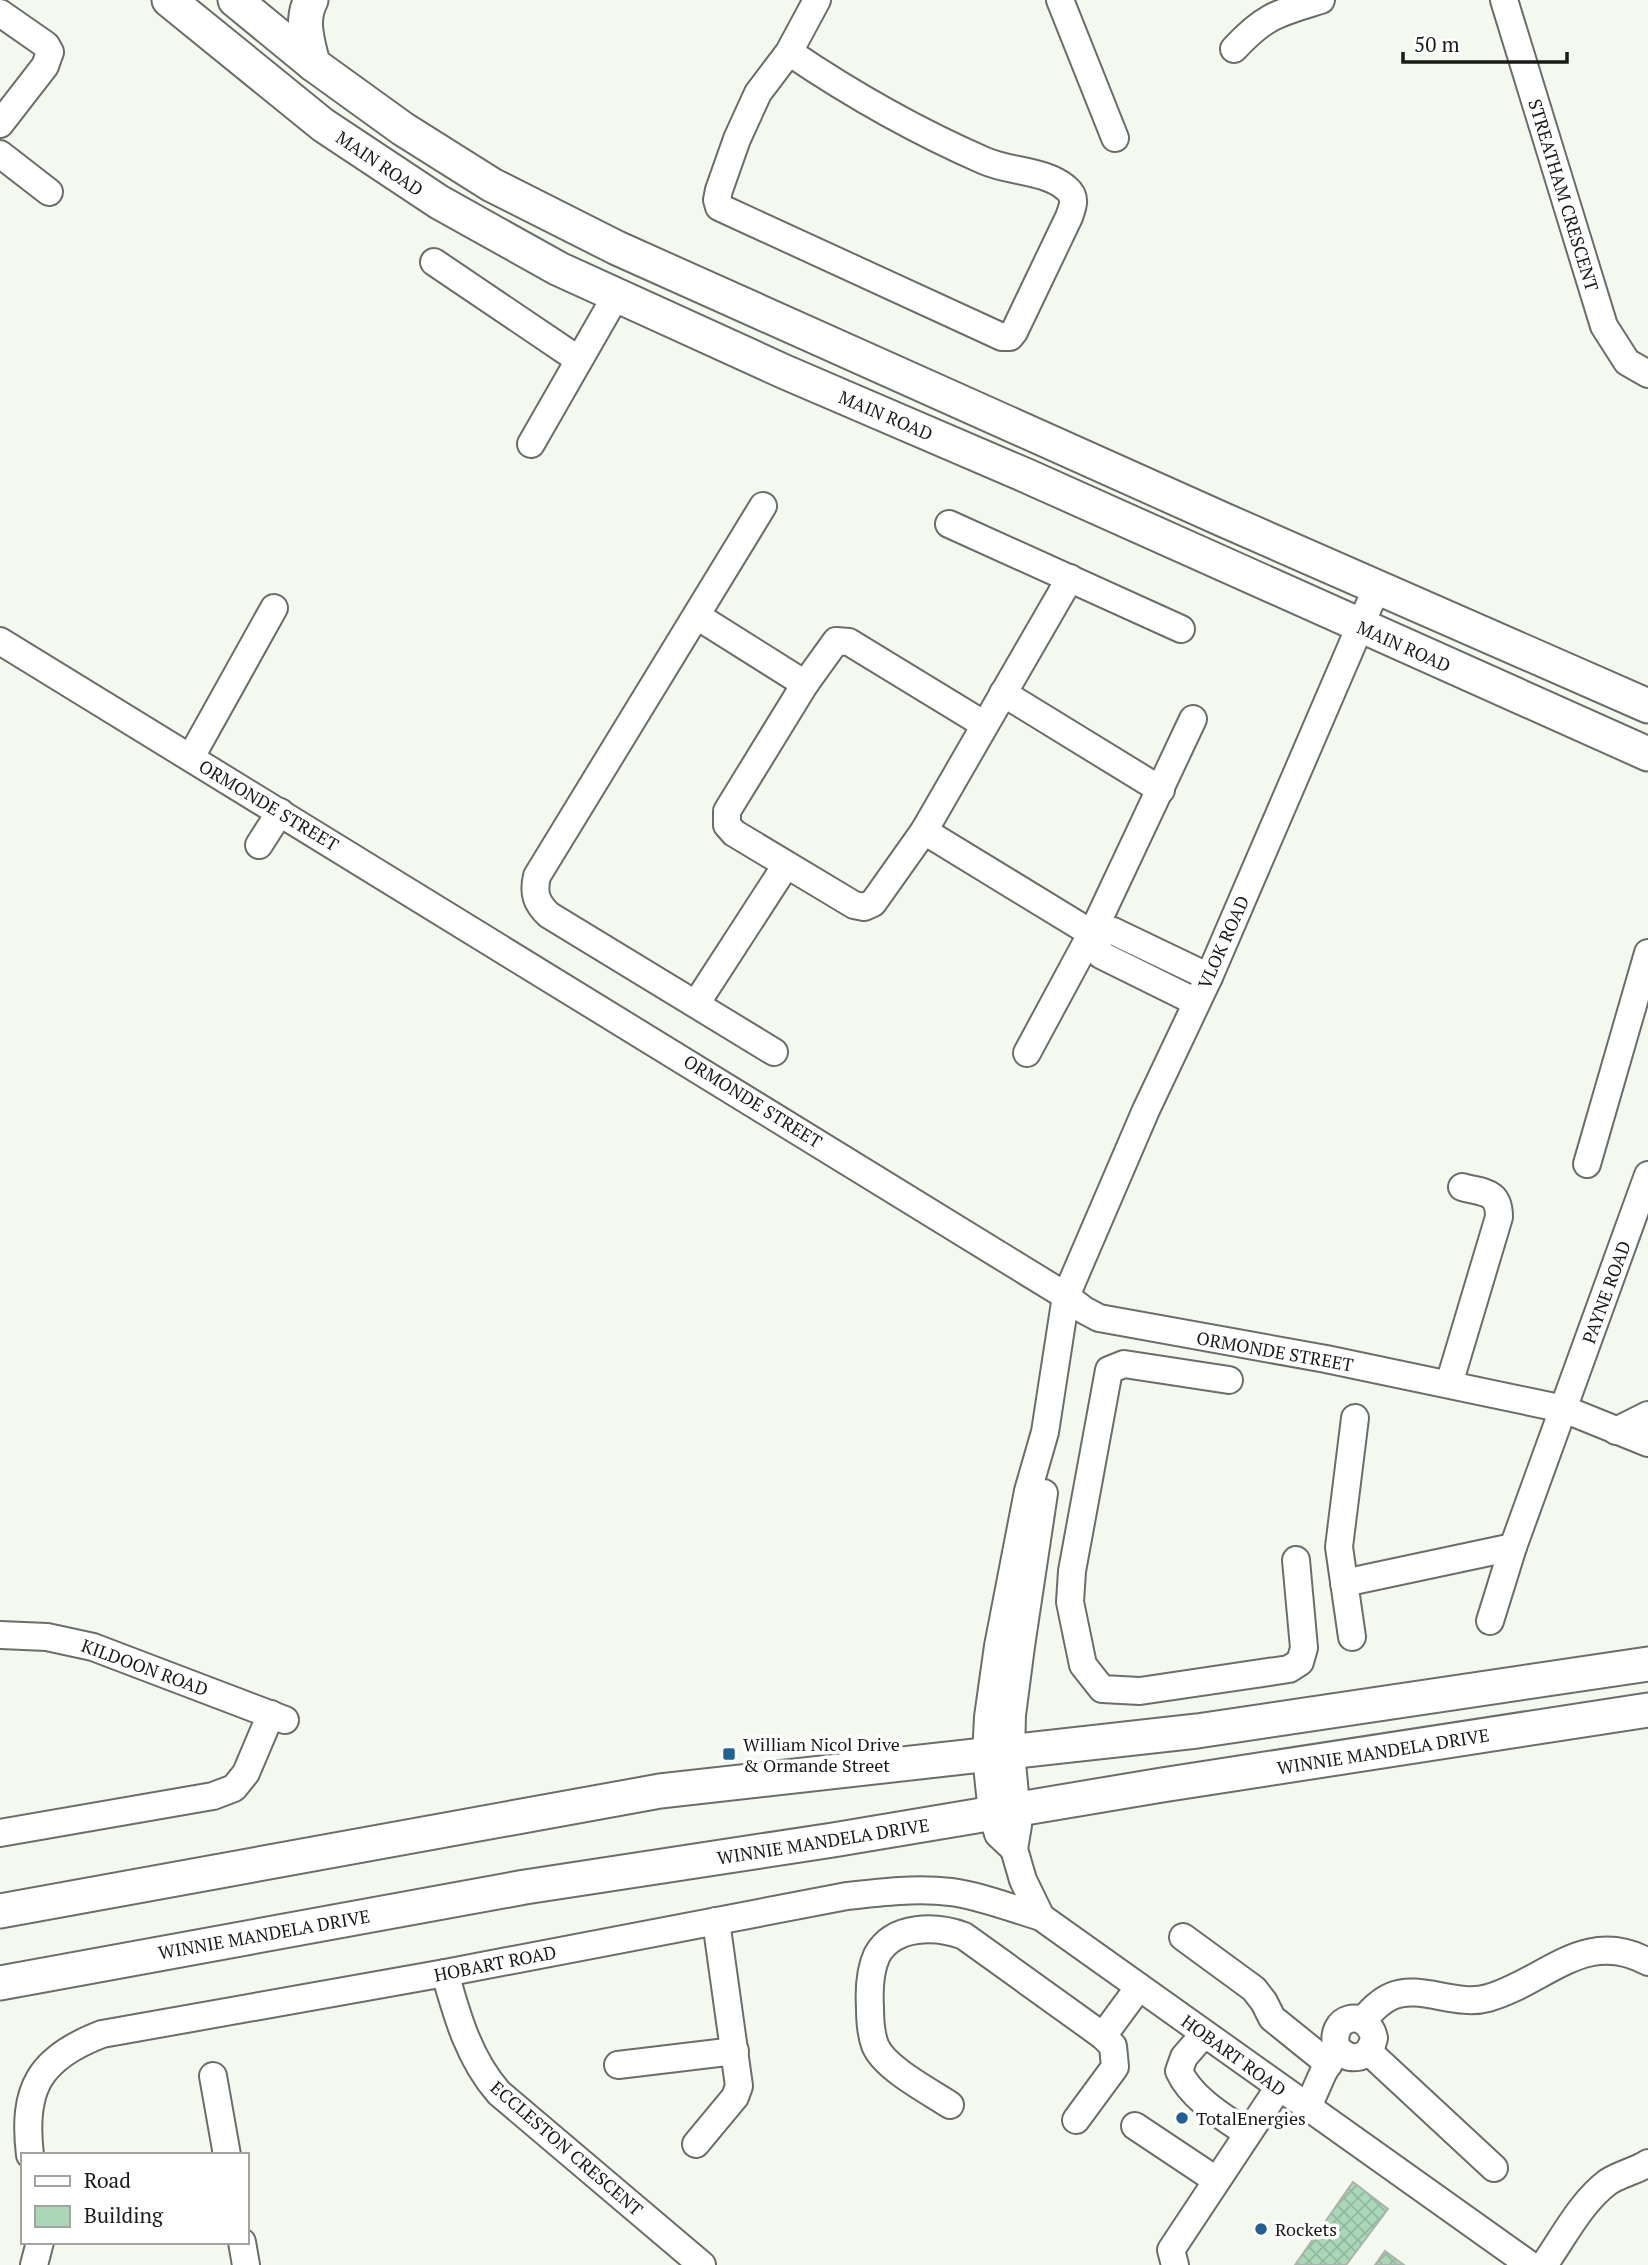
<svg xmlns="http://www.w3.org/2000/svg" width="1648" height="2265" viewBox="0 0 1648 2265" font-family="'PT Serif',serif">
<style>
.building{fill:url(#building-cross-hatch);stroke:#aab4ad;stroke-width:2}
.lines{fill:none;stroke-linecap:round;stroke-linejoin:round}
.minor-casing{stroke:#6a6e66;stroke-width:30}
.major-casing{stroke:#6a6e66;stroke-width:37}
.minor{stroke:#fff;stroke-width:26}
.major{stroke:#fff;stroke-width:33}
.poi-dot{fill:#215f96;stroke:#fff;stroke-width:2.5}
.labels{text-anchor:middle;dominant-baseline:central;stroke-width:7;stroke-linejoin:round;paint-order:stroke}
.street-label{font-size:18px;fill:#191b17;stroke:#fff}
.poi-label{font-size:18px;fill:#191b17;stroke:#fff;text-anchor:start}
</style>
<defs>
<pattern id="building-cross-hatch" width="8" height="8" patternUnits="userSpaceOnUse" patternTransform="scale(1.75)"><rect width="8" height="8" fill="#aad7b8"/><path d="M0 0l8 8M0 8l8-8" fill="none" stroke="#92b89d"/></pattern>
</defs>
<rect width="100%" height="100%" fill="#f4f9ef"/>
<g class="building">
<polygon points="1353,2182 1388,2209 1346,2265 1295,2265"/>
<polygon points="1385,2251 1404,2265 1375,2265"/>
</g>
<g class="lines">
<defs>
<g id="minor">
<polyline points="1060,0 1115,138"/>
<polyline points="1504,0 1604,326 1627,362 1648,374"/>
<polyline points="0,13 46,45 50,52 45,66 0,124"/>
<path d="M1234 49C1265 15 1279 13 1321 0"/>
<path d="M789 52C851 94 916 131 985 161 1010 172 1045 170 1066 188 1077 197 1073 206 1069 217L1014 332 1010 337H1002L719 207 717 200 719 190 737 139 758 93 789 52 817 0"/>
<polyline points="0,154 49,192"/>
<polyline points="434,262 579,360"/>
<polyline points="531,444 617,294"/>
<path d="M763 506 537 876C533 893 536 903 549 915L774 1052"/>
<polyline points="949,524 1181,629"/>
<polyline points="697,616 805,684"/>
<polyline points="0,641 1066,1296 1084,1310 1099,1318 1326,1359 1564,1409 1648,1443"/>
<polyline points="1003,693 1161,790"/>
<polyline points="985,725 849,642 836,641 805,684 727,811 727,825 734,833 854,905 864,907 873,903 924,831 1070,578"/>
<polyline points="191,757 274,608"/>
<polyline points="924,831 1091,933 1101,955 1196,1002"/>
<polyline points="259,845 280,812"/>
<polyline points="1091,933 1113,931 1209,977"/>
<polyline points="696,1004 786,865"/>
<polyline points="1027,1053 1097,923 1193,719"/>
<polyline points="1587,1164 1648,953"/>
<polyline points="1229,1380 1124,1364 1109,1370 1072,1571 1070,1602 1083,1665 1102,1689 1140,1691 1289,1669 1300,1662 1304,1648 1296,1560"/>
<path d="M1449 1384 1499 1217C1499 1190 1483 1193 1462 1187"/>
<polyline points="1616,1431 1648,1415"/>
<polyline points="1344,1583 1513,1547"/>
<polyline points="1490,1621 1513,1547 1648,1175"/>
<polyline points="0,1635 47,1637 93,1647 285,1720"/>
<polyline points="1352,1637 1339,1547 1355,1418"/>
<polyline points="0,1833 213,1796 234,1788 246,1773 271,1714"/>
<polyline points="1014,1849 998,1834 992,1813 986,1756 988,1717 998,1646 1028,1491 1045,1432 1066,1296 1146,1110 1209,977 1377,587"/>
<polyline points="1041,1917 1023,1880 1014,1849 1018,1825 1011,1753 1012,1715 1021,1646 1044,1493"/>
<polyline points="1183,1937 1254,1989 1264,2002 1272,2018 1329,2064"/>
<path d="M445 1973C457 2016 469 2059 499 2093L702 2265"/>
<path d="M1363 2020C1371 2011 1380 2001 1392 1996 1420 1984 1456 2007 1488 1998 1545 1982 1585 1927 1648 1962"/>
<path d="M1204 2034 1184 2057 1179 2071C1191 2098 1223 2117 1247 2133"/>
<polyline points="1103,2036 1139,1987"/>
<polyline points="1369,2052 1494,2168"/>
<polyline points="618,2065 735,2051"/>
<polyline points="213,2076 227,2155"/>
<path d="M950 2105C929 2091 884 2068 875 2045 871 2034 870 2019 870 2008 869 1991 870 1970 877 1955 894 1924 937 1926 964 1936L1103 2036 1113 2046 1115 2067 1076 2120"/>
<path d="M1308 2107 1323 2073 1337 2049C1327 2016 1367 2006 1374 2038 1371 2052 1363 2059 1349 2057L1337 2049"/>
<polyline points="1135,2126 1216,2180"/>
<polyline points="696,2144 735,2097 739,2086 716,1921"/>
<path d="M30 2155C22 2089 39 2058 102 2034L445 1973 847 1896C882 1892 916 1888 951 1892 981 1896 1011 1908 1041 1917L1530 2265"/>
<polyline points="242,2242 246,2265"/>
<polyline points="34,2265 40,2242"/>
<polyline points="1175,2265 1171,2250 1279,2087"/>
<path d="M1544 2265C1563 2238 1581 2202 1608 2182 1620 2174 1636 2171 1648 2163"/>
</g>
<g id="major">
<polyline points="169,0 323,125 439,202 559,269 785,372 1027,476 1648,754"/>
<polyline points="235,0 313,64 403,129 492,185 617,248 1224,520 1648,706"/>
<path d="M311 0C300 21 308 42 313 64"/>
<polyline points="0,1911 660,1791 1197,1731 1648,1664"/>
<polyline points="0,1983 525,1887 833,1840 1162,1785 1648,1710"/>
</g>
</defs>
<use href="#minor" class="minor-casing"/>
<use href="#major" class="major-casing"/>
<use href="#minor" class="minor"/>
<use href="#major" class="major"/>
</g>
<g class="poi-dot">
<rect x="722" y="1747" width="14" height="14" rx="3.5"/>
<circle cx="1182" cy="2118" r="7"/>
<circle cx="1261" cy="2229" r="7"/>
</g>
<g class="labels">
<g class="street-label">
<text transform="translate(380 163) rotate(34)">MAIN ROAD</text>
<text transform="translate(1564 195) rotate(73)">STREATHAM CRESCENT</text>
<text transform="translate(886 415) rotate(23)">MAIN ROAD</text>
<text transform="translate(1404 646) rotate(24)">MAIN ROAD</text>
<text transform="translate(269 805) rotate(31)">ORMONDE STREET</text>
<text transform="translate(1223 942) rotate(-66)">VLOK ROAD</text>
<text transform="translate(753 1101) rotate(32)">ORMONDE STREET</text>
<text transform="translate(1606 1292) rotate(-70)">PAYNE ROAD</text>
<text transform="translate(1275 1351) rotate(10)">ORMONDE STREET</text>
<text transform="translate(145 1667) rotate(20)">KILDOON ROAD</text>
<text transform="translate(1383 1751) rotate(-9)">WINNIE MANDELA DRIVE</text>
<text transform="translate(823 1841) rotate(-9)">WINNIE MANDELA DRIVE</text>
<text transform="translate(264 1934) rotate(-10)">WINNIE MANDELA DRIVE</text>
<text transform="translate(495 1963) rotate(-11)">HOBART ROAD</text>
<text transform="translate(1234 2055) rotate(36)">HOBART ROAD</text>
<text transform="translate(567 2148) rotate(41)">ECCLESTON CRESCENT</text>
</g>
<g class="poi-label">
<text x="743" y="1744">William Nicol Drive<tspan x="743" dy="21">&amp; Ormande Street</tspan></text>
<text x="1196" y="2118">TotalEnergies</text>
<text x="1275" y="2229">Rockets</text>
</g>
</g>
<rect x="21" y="2153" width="228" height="91" fill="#ffffff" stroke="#a3a4a2" stroke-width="2"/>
<rect x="35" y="2176" width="35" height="10" fill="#ffffff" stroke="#a3a4a2" stroke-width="2"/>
<text x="84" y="2188" font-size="21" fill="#191b17">Road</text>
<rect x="35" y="2206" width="35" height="21" fill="#aad7b8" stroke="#a3a4a2" stroke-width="2"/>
<text x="84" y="2223" font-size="21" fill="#191b17">Building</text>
<path d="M1403 52v10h164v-10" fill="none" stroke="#191b17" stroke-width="3.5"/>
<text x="1414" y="52" font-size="21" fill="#191b17" stroke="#ffffff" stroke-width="5" paint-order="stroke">50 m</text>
</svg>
